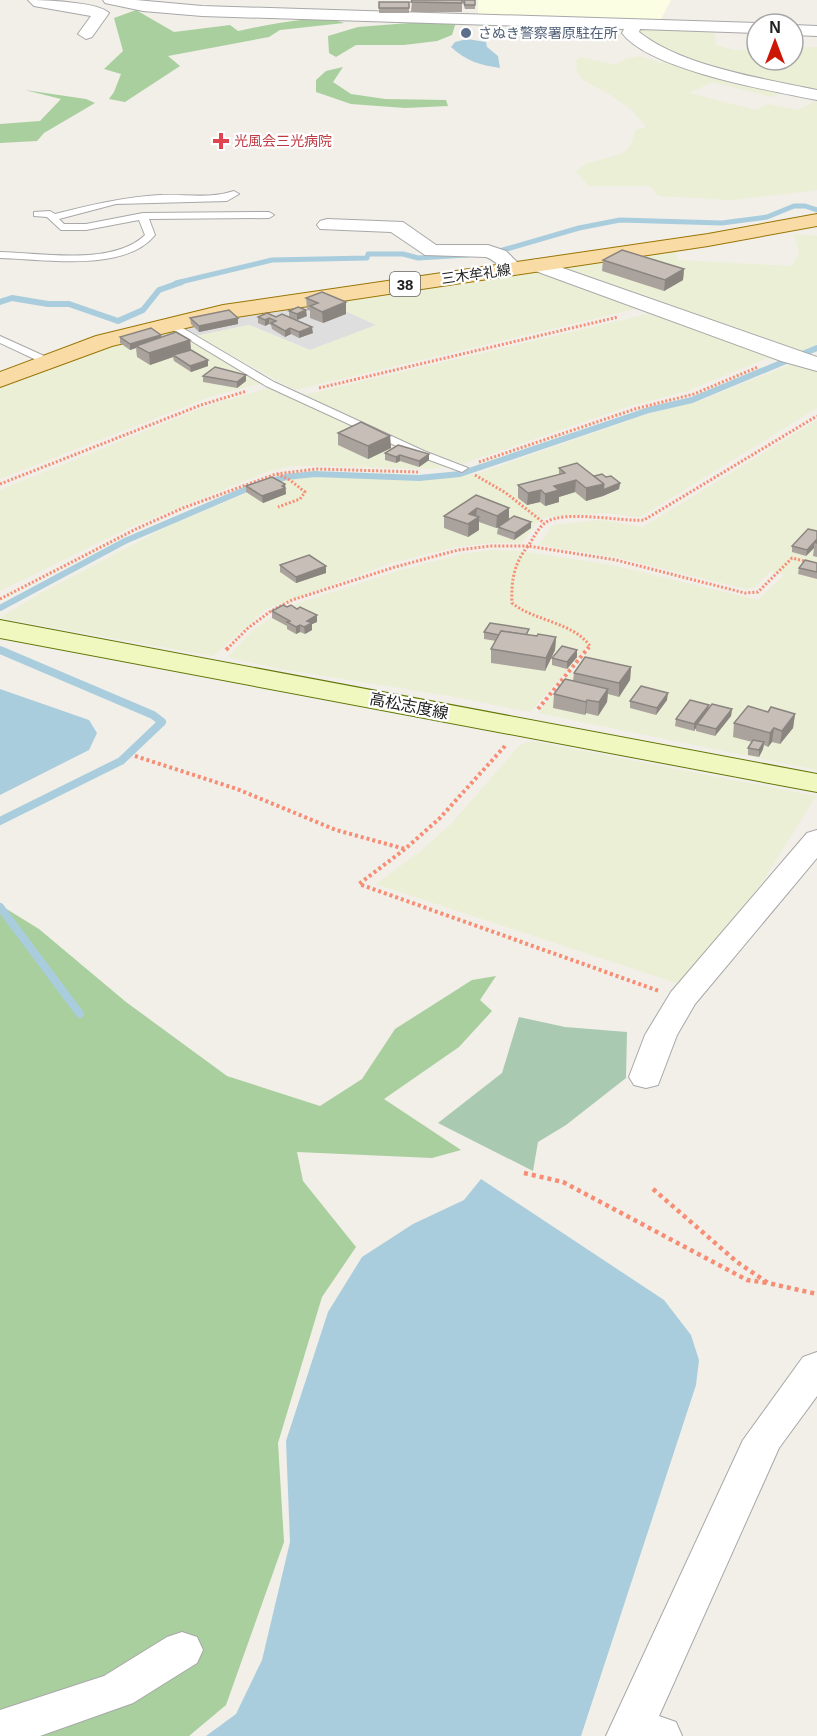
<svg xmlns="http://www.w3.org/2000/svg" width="817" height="1736" viewBox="0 0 817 1736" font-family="Helvetica,'Noto Sans JP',sans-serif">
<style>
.residential{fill:#dfdede}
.education{fill:#fcfee4}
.farmland{fill:#ebefd5}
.forest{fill:#a9cf9e}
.cemetery{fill:#aac9b1}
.water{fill:#aacddd}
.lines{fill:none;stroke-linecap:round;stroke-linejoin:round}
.stream-far2{stroke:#aacddd;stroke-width:5}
.stream-far1{stroke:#aacddd;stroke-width:6}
.stream{stroke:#aacddd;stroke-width:8}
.service-casing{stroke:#a8a8a8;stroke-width:2}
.minor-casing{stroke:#a8a8a8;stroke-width:2}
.secondary-casing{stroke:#627808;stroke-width:2}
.primary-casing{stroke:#9a7505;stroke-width:2}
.path-far2{stroke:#f68d74;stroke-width:3;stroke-dasharray:2 2;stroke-linecap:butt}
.path-far1{stroke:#f68d74;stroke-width:4;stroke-dasharray:3 3;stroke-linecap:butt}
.path{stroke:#f68d74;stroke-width:4.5;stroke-dasharray:4 4;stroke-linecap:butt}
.service{fill:#fff;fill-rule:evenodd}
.minor{fill:#fff;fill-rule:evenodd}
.secondary{fill:#f0f8bf;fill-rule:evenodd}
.primary{fill:#f9dca5;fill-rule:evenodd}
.wall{fill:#aaa39d}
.shaded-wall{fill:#8b8580}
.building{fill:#c6beb7;stroke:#8b8580;stroke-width:1.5}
.service-dot{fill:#5c6f8a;stroke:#fff;stroke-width:2}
.health-dot{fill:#e0444e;stroke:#fff;stroke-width:2}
.labels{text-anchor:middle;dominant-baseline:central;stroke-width:4.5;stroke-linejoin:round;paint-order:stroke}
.far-service-label{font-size:14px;fill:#4e5e75;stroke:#fff;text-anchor:start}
.far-health-label{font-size:14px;fill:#be3a42;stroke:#fff;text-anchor:start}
.far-street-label{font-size:14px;fill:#212121;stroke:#fff}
.shield{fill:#fff;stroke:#646464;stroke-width:1.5}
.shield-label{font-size:15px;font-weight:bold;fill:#212121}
.street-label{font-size:16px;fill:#212121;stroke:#fff}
</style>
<rect width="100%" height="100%" fill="#f1efe8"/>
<polygon class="residential" points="323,301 377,325 310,350 249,325 196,336 177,324"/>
<polygon class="education" points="478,0 671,0 660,21 478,17"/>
<g class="farmland">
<polygon points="639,28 714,30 716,45 734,50 757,49 757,60 793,60 793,48 817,47 817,92 744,77 666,53 637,32"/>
<polygon points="640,56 660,63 672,59 786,91 772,97 713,82 689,93 756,110 768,104 798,110 817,100 817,190 731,200 659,196 650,186 589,186 576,172 585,164 621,154 629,148 636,130 646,127 632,110 609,94 583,80 577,72 576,61 580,57 616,65 625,59"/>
<polygon points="794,234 817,236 817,344 798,354 555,268 675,250 678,260 792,266 799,253"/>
<polygon points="538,270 643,307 295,390 196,336 249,325 310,350 376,325 323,301"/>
<polygon points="656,312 775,355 687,391 630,406 462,464 428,452 304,395"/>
<polygon points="166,327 263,383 212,396 0,479 0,387 56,365"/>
<polygon points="797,364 817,368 817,408 642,516 634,517 605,513 550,517 541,519 535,525 522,543 490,543 456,547 391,563 266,609 213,656 0,618 34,597 170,525 277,481 316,476 418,480 476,474 645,415 705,399 789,365"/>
<polygon points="268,388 448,466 430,469 318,466 293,466 269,471 131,527 0,591 0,490 207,406"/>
<polygon points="817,420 817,770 538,713 591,649 587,648 530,712 449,696 275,668 228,657 253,630 279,612 296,604 401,570 462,554 491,550 521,551 612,565 758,600 784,575 771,571 755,587 746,589 619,558 539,545 552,525 601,520 643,527"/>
<polygon points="531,741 816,796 761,884 682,985 376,884 421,851 450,825 520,745"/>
</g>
<g class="forest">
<path d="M136 10 174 32 230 25 238 31C264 26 320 12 344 23L280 30 269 37 168 56 180 66 125 102 109 99 114 92 121 74 104 69 123 51 114 18Z"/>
<polygon points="422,22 456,22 452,35 437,41 404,45 356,45 336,57 329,53 328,36 358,27"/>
<polygon points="343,67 333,82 351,94 385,99 446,100 448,106 405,108 351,104 316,92 316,80 326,71"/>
<polygon points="25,90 86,99 95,103 44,133 37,141 0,143 0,124 40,121 61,99"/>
<polygon points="0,905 39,929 126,1002 227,1076 320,1106 362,1079 395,1029 472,980 496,976 480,1000 492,1011 459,1047 384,1099 461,1150 432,1158 297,1152 303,1181 356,1247 322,1297 278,1443 284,1542 226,1705 189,1736 0,1736"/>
</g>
<polygon class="cemetery" points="519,1017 565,1027 627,1032 626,1078 566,1125 538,1142 533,1171 438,1123 502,1073"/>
<g class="water">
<path d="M467 39 486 42 487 47 498 56 500 68C480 65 466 61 451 47L455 42Z"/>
<polygon points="0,689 89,720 97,733 89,750 0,795"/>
<polygon points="481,1179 664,1300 691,1335 699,1360 696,1385 581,1736 206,1736 236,1714 262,1660 290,1542 286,1441 328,1312 362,1257 413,1224 464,1200"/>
</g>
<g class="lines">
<g class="stream-far2">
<polyline points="496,252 579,228 620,220 722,223 767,217 794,206 805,206 817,210"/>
<polyline points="176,283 272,260 367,258 368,254 403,254 418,258 468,255"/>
</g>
<g class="stream-far1">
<polyline points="0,302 12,298 48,304 69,304 118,321 143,310 159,290 182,282"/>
<polyline points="269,482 286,477 315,474 419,478 460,474 649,410 692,400 817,348"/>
<polyline points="0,608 125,541 256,485"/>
</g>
<g class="stream">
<polyline points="0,650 153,715 162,722 121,761 0,821"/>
<polyline points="0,907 80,1014"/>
</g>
<defs>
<g id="service">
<path d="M234 191 239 194 227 201 116 204 59 219 64 224H86L143 213 269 212 274 215 269 218 149 219 155 235C124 273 44 259 0 258V252C42 253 113 266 145 235L139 220 86 230H61L47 217 34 216V212L50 211 55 214C90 205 124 197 160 195 186 194 210 199 234 191Z"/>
<polygon points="169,320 274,382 424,451 468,468 462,472 416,455 266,386 165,325 164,323"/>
<polygon points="0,336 53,360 54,362 49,365 45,364 0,343"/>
</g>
<g id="minor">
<path d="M28 0C44 0 99 2 109 13L92 37 86 39 78 34 91 16 34 6Z"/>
<path d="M103 0H136L202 6 757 23 760 24H757V33L640 29 639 32C681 66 764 79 817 90V100C772 91 649 70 622 33L624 29 202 16 143 11 105 3Z"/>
<polygon points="793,25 817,26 817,36 793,35"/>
<path d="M327 219 403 222 436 245H488L506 251 524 269 521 273C504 277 500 262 486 257L425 255 391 232 320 229 317 225 320 221Z"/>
<polygon points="537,259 817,357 817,371 781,361 530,269 527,265 530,261"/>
<polygon points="817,830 817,858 695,1004 677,1035 658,1085 646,1088 634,1085 629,1077 645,1035 671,992 807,833"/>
<polygon points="817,1352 817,1396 779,1448 659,1716 676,1722 682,1736 606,1736 743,1440 803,1357"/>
<polygon points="182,1632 197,1637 203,1650 197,1663 133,1703 40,1736 0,1736 0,1710 104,1676 167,1637"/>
</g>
<polygon id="secondary" points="0,620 817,774 817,792 0,638"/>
<polygon id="primary" points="817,214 817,226 708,246 223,319 112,346 0,387 0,372 96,336 223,305 708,234"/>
</defs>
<use href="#service" class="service-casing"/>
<use href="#minor" class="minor-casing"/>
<use href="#secondary" class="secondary-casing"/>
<use href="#primary" class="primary-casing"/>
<g class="path-far2">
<polyline points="319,388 618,317"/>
<polyline points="479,462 635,409 694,394 758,367"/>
<polyline points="277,474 290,480 305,492 300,499 278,507"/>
<polyline points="475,475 506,493 544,523"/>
<polyline points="0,484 201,405 247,391"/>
<polyline points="0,599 136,529 183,508 276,474 316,469 418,472"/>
<path d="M227 649 248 628 271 611 292 600 395 567 458 550 490 546H528C533 539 538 528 545 523 563 509 622 522 644 520L817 416"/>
<path d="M588 649 590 646C573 622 534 621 512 603 511 581 514 563 528 546L616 560 745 593 758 592 792 558 817 564"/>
</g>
<g class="path-far1">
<polyline points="226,650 229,647"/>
<polyline points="538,709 589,647"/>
<polyline points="505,746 439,819 405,849 359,884 659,991"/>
<polyline points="135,756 237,789 336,830 405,849"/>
</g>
<g class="path">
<polyline points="524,1173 563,1182 747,1280 768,1283"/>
<polyline points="653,1189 737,1262 768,1283 817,1294"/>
</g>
<use href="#service" class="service"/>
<use href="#minor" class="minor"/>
<use href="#secondary" class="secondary"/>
<use href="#primary" class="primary"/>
</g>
<g class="wall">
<polygon points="412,0 462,0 462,12 411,12"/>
<polygon points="462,0 475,0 475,9 465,9"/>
<rect x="379" y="2" width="30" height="11"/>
<polygon points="603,260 684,269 683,280 664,291 602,271"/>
<polygon points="306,298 346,302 346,314 323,323 310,318 310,311 307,309"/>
<polygon points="289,311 307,316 297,320 289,317"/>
<polygon points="267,313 313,333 299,338 291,334 285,337 272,329 271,325 269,324 265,326 258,323 258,317"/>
<polygon points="190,318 238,324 199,332 191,324"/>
<polygon points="120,337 161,338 190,340 191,350 208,360 208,366 191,372 174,361 173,357 150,365 137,357 136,348 130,350 120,343"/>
<polygon points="246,375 246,381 237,388 203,382 203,376"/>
<polygon points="338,433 390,436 391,448 368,459 338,445"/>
<polygon points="385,453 429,454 429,460 419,467 400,461 396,463 385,460"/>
<polygon points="559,468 594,476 606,477 620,483 619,489 603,496 586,501 575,492 559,497 559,502 545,506 540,502 527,505 518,498 518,485 559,475"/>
<polygon points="285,484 286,494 263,503 246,492 246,486"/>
<polygon points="476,495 509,520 531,522 531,528 514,540 497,534 498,527 496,528 479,522 479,530 468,537 444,528 444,516"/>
<polygon points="817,531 817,557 813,556 814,548 806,556 792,552 792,546"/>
<polygon points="817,563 817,579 798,574 799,568"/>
<polygon points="280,565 326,566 326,573 296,583 280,572"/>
<polygon points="287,607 297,609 317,615 317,622 312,624 312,630 305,634 300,632 296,634 287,629 287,626 272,618 272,611"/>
<polygon points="484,632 556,637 555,650 545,671 491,663 491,649 496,641 484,639"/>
<polygon points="577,657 567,669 552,665 552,658"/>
<polygon points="631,667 630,680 619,697 608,694 607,702 598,716 586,713 585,715 553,708 554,694 573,681 574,673"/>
<polygon points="667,700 656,715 630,708 630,701"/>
<polygon points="708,709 732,709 731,716 715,736 696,731 696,728 694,731 675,726 676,719"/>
<polygon points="795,714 793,728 780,744 772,742 768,747 764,745 763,749 759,757 748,755 748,748 752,742 733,737 734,723"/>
</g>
<g class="shaded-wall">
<polygon points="684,269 683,280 664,291 665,280"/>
<polygon points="346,302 346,314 323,323 322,312"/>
<polygon points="306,310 307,316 297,320 297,314"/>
<polygon points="238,318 238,324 199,332 199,326"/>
<polygon points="269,318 269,324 265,326 265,320"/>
<polygon points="312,327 313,333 299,338 299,332"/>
<polygon points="290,328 291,334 285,337 285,331"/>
<polygon points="161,335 161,341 136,346 136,348 130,350 130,344"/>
<polygon points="190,340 191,351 173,355 173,357 150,365 149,353"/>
<polygon points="208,360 208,366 191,372 190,366"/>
<polygon points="246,375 246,381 237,388 237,382"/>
<polygon points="390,436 391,448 368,459 368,446"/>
<polygon points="429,454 429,460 419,467 419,461"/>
<polygon points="400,455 400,461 396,463 396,457"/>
<polygon points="576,480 575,492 559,497 559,502 545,506 545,494 554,486"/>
<polygon points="620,483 619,489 603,496 586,501 586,488 604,484"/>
<polygon points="285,484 286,494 263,503 262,496"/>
<polygon points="541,490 540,502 527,505 528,493"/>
<polygon points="477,508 476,519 479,517 479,530 468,537 469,514"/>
<polygon points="509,508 509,520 496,528 497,516"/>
<polygon points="531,522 531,528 514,540 515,533"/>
<polygon points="817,539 817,544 814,543 814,548 806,556 807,550"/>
<polygon points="326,566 326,573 296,583 296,577"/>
<polygon points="317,615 317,622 312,624 312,630 305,634 304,627 307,621"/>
<polygon points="300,625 300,632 296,634 296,627"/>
<polygon points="556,637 555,650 545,671 546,658"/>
<polygon points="577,650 577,657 567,669 567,662"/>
<polygon points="631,667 630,680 619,697 619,683"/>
<polygon points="608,689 607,702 598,716 599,702"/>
<polygon points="668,693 667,700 656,715 657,708"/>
<polygon points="587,700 586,713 585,715 586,702"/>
<polygon points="709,705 708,712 697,724 696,728 694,731 694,724"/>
<polygon points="732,709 731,716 715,736 716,729"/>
<polygon points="795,714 793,728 780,744 782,731"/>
<polygon points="774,728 772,742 768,747 770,733"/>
<polygon points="764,742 763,749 759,757 759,750"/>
</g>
<g class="building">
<polygon points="412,0 462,0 462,3 411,2"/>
<polygon points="464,0 475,0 475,5 465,5"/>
<rect x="379" y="2" width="30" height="6"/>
<polygon points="622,250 684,269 665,280 603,260"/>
<polygon points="322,292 346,302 322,312 310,306 318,303 306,298"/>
<polygon points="298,307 306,310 297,314 289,311"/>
<polygon points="229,310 238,318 199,326 190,318"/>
<polygon points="267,313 276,317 282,314 312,327 299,332 290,328 285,331 271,323 276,321 269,318 265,320 258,317"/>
<polygon points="151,328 161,335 130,344 120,337"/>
<polygon points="176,332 190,340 149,353 136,346"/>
<polygon points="191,350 208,360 190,366 173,355"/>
<polygon points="215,367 246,375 237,382 203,376"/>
<polygon points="361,422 390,436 368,446 338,433"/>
<polygon points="398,445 429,454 419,461 400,455 396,457 385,453"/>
<polygon points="577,463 604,484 586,488 576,480 554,486 559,490 545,494 541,490 528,493 518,485 565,473 559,468"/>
<polygon points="602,474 606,477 611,476 620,483 603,490 604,484 594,476"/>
<polygon points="272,477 285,484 282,486 285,488 262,496 246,486"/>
<polygon points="476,495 509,508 497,516 477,508 469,514 479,517 468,524 444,516"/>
<polygon points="514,516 531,522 515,533 498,527"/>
<polygon points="808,529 817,531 817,539 807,550 792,546"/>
<polygon points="309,555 326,566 296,577 280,565"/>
<polygon points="805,560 817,563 817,572 799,568"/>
<polygon points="283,605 287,607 291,605 297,609 300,607 317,615 307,621 312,623 304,627 300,625 296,627 287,622 290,621 272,611"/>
<polygon points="490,623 529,629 526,635 501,631 499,635 484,632"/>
<polygon points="501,631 537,636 538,634 556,637 546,658 491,649"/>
<polygon points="562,646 577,650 567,662 552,658"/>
<polygon points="585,657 631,667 619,683 574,673"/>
<polygon points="565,679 608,689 599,702 587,700 586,702 554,694"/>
<polygon points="641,686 668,693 657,708 630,701"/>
<polygon points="690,700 709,705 694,724 676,719"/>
<polygon points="712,704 732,709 716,729 697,724"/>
<polygon points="748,706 768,712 771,707 795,714 782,731 774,728 770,733 734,723"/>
<polygon points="753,740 764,742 759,750 748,748"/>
</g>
<circle class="service-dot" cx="466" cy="33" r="6"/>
<path class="health-dot" d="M218 132h6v6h6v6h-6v6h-6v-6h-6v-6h6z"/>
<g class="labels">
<g class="far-service-label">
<text x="478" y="33">さぬき警察署原駐在所</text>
</g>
<g class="far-health-label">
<text x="234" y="141">光風会三光病院</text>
</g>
<g class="far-street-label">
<text transform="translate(476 274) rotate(-8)">三木牟礼線</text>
</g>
<rect class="shield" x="390" y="272" width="30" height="24" rx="4.5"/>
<g class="shield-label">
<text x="405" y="284">38</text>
</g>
<g class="street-label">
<text transform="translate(409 706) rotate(11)">高松志度線</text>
</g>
</g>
<g transform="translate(775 42)"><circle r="28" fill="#ffffff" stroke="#a6a6a6" stroke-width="1.5"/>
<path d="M0-4.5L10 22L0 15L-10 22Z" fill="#cc1706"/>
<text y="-9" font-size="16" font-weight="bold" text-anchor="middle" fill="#212121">N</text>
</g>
</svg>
